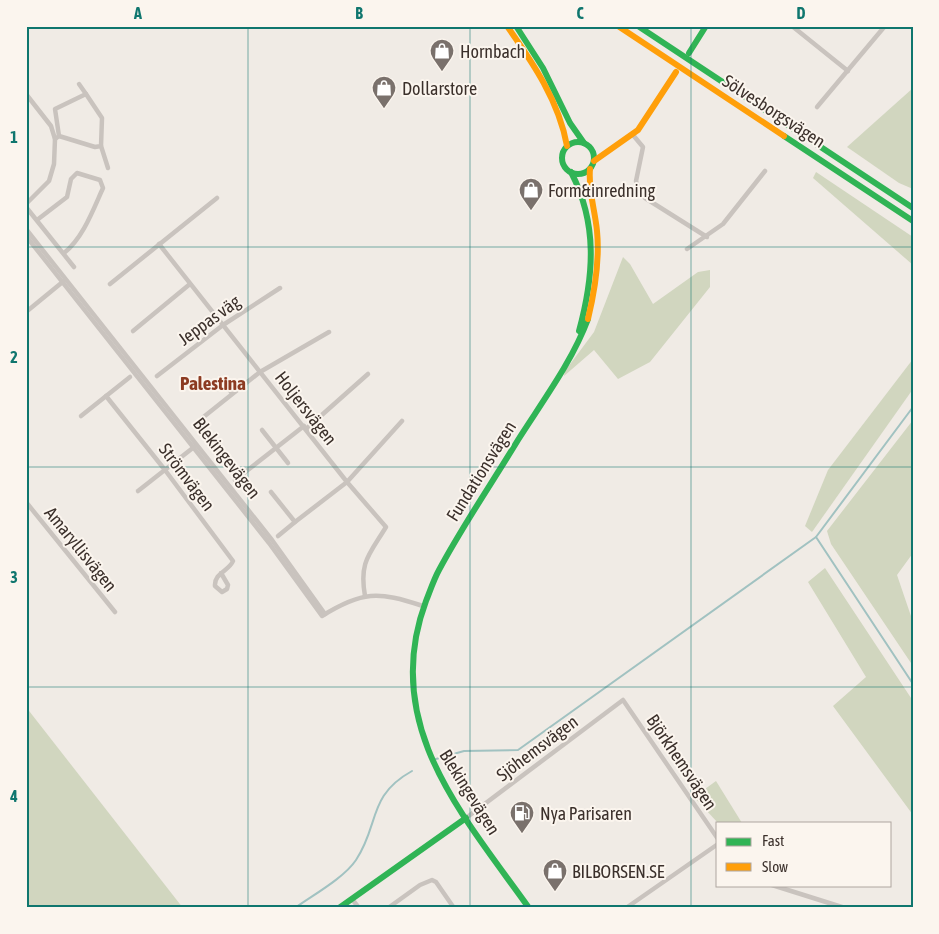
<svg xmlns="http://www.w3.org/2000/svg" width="939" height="934" viewBox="0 0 939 934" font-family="'Asap Condensed',sans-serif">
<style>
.green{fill:#d1d6bf}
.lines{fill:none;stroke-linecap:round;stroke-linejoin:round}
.stream{stroke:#a1c2c1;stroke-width:2}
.street{stroke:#c9c3be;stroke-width:4.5}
.fast{stroke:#30b455;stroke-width:6}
.slow{stroke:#ff9f0a;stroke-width:6}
.grid{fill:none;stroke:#0f766e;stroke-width:1;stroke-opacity:0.55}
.labels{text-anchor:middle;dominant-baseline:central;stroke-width:4;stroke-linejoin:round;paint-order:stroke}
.poi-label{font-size:18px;fill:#3b302b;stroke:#fbf5ee;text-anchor:start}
.street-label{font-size:18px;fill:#3b302b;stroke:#fbf5ee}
.neighbourhood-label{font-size:19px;font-weight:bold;fill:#8c3b22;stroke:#fbf5ee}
.neatline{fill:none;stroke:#0f766e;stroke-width:2}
.grid-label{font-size:16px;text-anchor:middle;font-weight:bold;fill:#0f766e}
</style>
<rect width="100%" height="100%" fill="#f0ebe5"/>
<g class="green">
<polygon points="913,88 913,189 899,183 847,147"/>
<polygon points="816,172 913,237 913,265 813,178"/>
<polygon points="623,257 630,264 653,304 698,272 710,270 710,287 650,362 618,379 594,350 564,376 565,371 594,332"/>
<polygon points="913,359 913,389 812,532 805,526 828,470"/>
<polygon points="913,420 913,553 897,575 913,622 913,666 831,544 827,531"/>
<polygon points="825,568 913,701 913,815 833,706 866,677 808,582"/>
<polygon points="26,707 183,908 26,908"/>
<polygon points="716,781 742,823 718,823 694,797"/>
</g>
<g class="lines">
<g class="stream">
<polyline points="816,537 913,684"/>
<polyline points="436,759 464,751 518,750 816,537 913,407"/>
<path d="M295 908C313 895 344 878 356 860 380 824 367 796 412 771"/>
</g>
<g class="street">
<polyline points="792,26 848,71"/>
<polyline points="79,84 86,94"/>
<polyline points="26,94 51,126 55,139 54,164 49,181 26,204"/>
<polyline points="817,107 885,26"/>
<polyline points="633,135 643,147 636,181 639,191 645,198 707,237"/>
<polyline points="55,139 59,136 95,147 101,146 102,118 86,94 55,109 59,136"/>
<polyline points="101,146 108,168"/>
<polyline points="26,207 74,267"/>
<path d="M37 220 67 197 71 179 77 173 100 180 103 188C93 210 83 238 64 253"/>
<polyline points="26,229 272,540 325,614"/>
<path d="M26 236 269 543 322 616C362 591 378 591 423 606"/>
<path d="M159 244 347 482 386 527C369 555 359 562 365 596"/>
<polyline points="687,249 723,224 765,171"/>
<polyline points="110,284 217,198"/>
<polyline points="26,312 65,280"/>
<polyline points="133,331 190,284"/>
<polyline points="157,376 223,325 280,288"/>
<polyline points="220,378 232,393"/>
<path d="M106 396 165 470 233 561C229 571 214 573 215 586L222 592 227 589 228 585 221 573"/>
<polyline points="81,416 130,377"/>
<polyline points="201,419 260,372 329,332"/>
<polyline points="306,429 368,374"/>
<polyline points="262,430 288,463"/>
<polyline points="235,480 304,426"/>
<polyline points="138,491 194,447"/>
<polyline points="271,492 295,522 347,482 402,421"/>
<polyline points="26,502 115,612"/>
<polyline points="278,536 295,522"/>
<polyline points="466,818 623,700 718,839"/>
<polyline points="772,885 845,908"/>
<polyline points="352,899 359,908"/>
<polyline points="388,908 420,885 432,880 436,882 454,908"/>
<polyline points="626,908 718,844"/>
</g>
<g class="fast">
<polyline points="516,26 543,68 570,123 584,143"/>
<polyline points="638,26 913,208"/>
<polyline points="689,53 706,26"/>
<polyline points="784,136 913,221"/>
<circle cx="578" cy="158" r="16"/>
<path d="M571 172C598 224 594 276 579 331"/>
<polyline points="339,908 466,818"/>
<path d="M529 908C462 814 380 724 426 601 430 591 434 579 439 570 463 525 492 483 518 440 542 402 572 362 588 319"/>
</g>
<g class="slow">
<path d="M507 26C533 63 559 101 567 146"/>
<polyline points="618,26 784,136"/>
<polyline points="594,161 638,130 676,72"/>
<path d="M588 319C595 290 600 261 597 231 595 210 588 190 590 169"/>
</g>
</g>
<path class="grid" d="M248 26V908M470 26V908M691 26V908M26 247H913M26 467H913M26 687H913"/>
<defs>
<symbol id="shop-pin" viewBox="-11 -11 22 30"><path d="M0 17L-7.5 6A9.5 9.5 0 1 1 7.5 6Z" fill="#7a716c" stroke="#fbf5ee"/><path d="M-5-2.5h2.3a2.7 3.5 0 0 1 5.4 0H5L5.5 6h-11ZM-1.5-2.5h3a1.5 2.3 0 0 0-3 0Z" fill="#fff"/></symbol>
<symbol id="fuel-pin" viewBox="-11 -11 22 30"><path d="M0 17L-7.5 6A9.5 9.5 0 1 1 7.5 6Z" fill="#7a716c" stroke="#fbf5ee"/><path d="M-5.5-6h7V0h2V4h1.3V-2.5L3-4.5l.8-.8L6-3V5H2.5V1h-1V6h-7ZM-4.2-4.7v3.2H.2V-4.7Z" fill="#fff"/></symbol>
</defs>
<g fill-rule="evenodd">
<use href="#shop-pin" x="428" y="37" width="28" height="38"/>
<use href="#shop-pin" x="370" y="74" width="28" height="38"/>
<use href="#shop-pin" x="517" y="176" width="28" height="38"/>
<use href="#fuel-pin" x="508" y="799" width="28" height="38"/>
<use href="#shop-pin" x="541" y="857" width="28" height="38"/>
</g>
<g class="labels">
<g class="poi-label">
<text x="460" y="51">Hornbach</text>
<text x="402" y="88">Dollarstore</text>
<text x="548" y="190">Form&amp;inredning</text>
<text x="540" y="813">Nya Parisaren</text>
<text x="572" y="871">BILBORSEN.SE</text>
</g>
<g class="street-label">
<text transform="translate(774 111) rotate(33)">Sölvesborgsvägen</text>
<text transform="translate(209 320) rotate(-36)">Jeppas väg</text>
<text transform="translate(306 408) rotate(52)">Holjersvägen</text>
<text transform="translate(227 458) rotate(52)">Blekingevägen</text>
<text transform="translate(481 471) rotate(-58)">Fundationsvägen</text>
<text transform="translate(187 477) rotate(53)">Strömvägen</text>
<text transform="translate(81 549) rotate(51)">Amaryllisvägen</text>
<text transform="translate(537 748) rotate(-37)">Sjöhemsvägen</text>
<text transform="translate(682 762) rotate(56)">Björkhemsvägen</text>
<text transform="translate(470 792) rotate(58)">Blekingevägen</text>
</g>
<g class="neighbourhood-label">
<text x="213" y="383">Palestina</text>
</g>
</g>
<rect width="939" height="934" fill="none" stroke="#fbf5ee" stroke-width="55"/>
<rect x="716" y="822" width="175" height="65" fill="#fbf5ee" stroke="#aea6a0"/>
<rect x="726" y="838" width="25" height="8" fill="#30b455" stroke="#aea6a0"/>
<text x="762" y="846" font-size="15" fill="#3b302b">Fast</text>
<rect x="726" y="863" width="25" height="8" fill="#ff9f0a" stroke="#aea6a0"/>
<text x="762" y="872" font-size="15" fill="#3b302b">Slow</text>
<rect x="28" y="28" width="884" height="878" class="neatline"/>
<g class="grid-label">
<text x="138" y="19">A</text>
<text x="359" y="19">B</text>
<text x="580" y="19">C</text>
<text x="801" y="19">D</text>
<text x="14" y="143">1</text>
<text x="14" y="363">2</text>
<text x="14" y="583">3</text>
<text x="14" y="802">4</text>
</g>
</svg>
